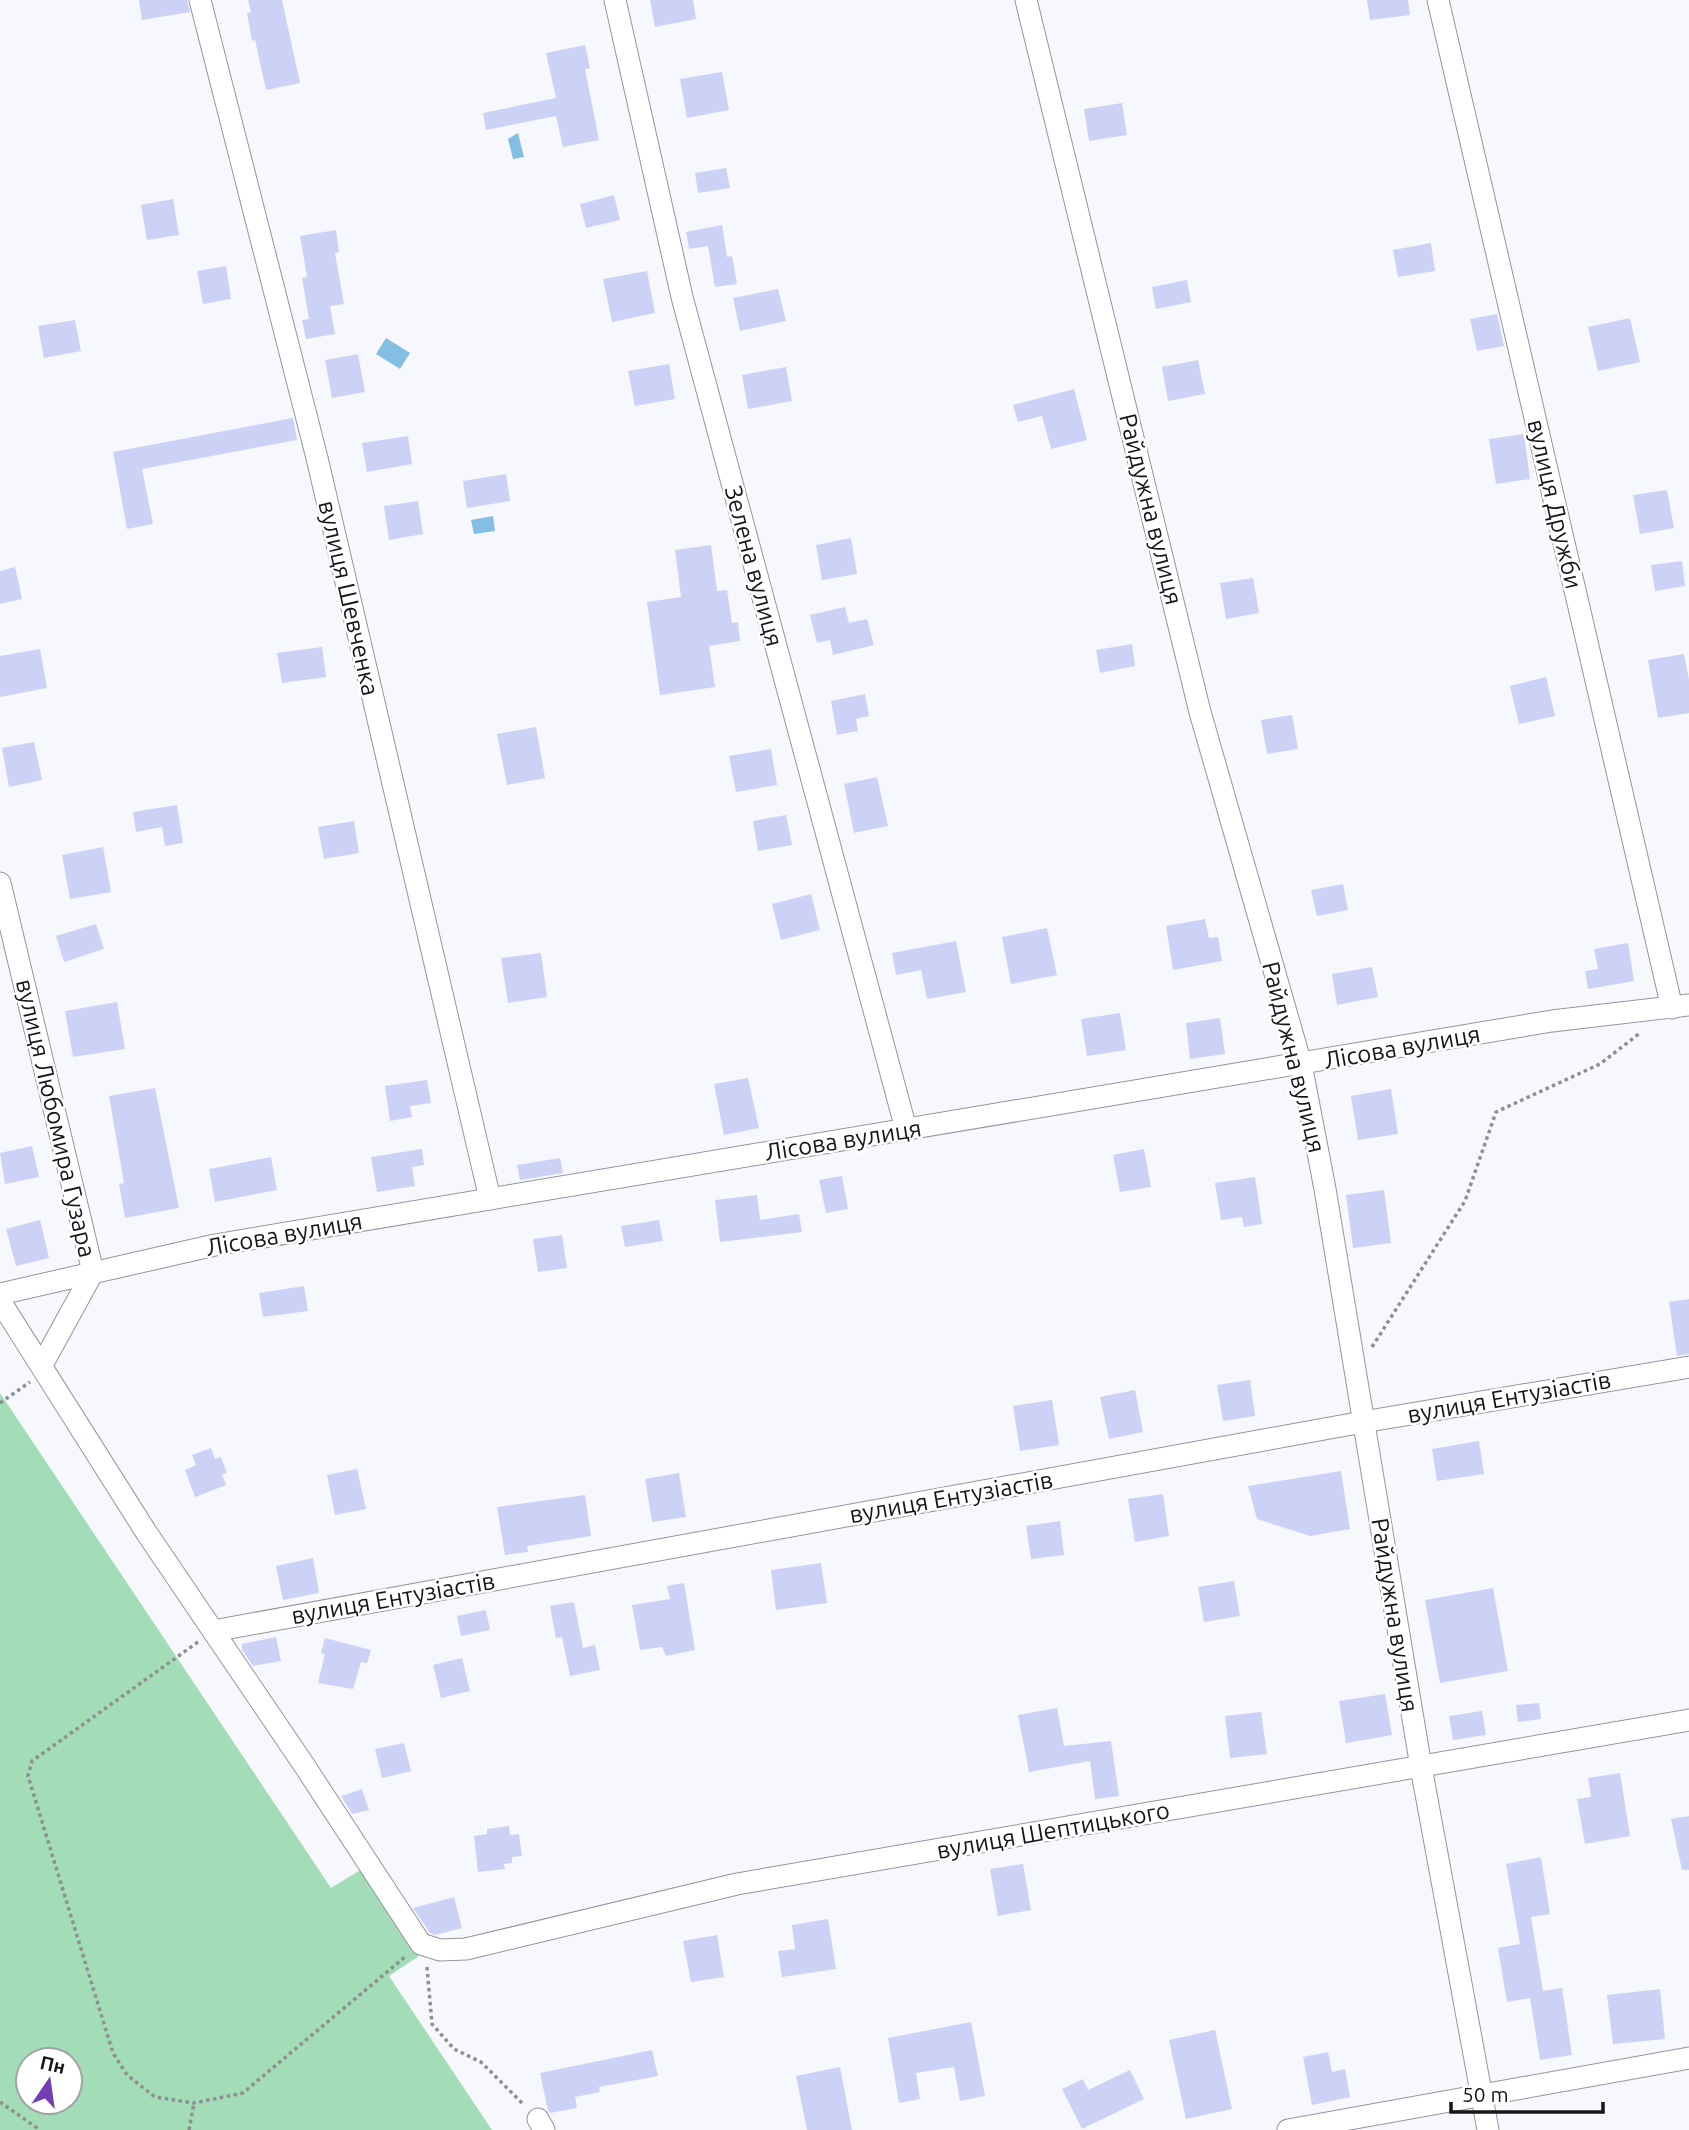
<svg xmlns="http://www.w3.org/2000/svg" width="1689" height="2130" viewBox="0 0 1689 2130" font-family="Ubuntu,sans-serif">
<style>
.green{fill:#a3ddb7;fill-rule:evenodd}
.water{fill:#83bee3}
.building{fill:#ccd2f5}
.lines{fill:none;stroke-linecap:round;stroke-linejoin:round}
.minor-casing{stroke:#94959d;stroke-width:23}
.path{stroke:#8e8f93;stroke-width:3.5;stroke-dasharray:3.5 3.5;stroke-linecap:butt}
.minor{stroke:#fff;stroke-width:21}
.labels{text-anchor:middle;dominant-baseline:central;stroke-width:5;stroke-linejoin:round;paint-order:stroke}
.street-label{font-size:24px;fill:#151619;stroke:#fff}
</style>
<rect width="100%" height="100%" fill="#f7f8fe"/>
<path class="green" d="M0 1393 331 1888 362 1869 419 1956 389 1976 492 2130H0ZM28 2060H70V2102H28Z"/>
<g class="water">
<polygon points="518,133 524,157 513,159 508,139"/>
<polygon points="386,338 410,353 400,369 376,354"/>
<polygon points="493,516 495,531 474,534 471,520"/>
</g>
<g class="building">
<polygon points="139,0 187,0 190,12 142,20"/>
<polygon points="248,0 282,0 300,83 266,90 255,40 252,41 247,13 251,12"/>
<polygon points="650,0 693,0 696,19 655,27"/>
<polygon points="1367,0 1408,0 1410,15 1370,20"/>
<polygon points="585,45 590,68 585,69 599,140 563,147 556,116 486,130 483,113 556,98 546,53"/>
<polygon points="722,72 729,110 687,118 680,79"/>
<polygon points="1122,103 1127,135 1089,141 1084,109"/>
<polygon points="726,168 730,188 698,193 695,173"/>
<polygon points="614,195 620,220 586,228 580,204"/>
<polygon points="173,199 179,235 147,240 141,205"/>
<polygon points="722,225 727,257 732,256 737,284 715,287 708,246 689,249 686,232"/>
<polygon points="336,230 339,252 335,253 344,304 330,306 335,334 306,339 302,320 309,319 302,278 307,277 300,236"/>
<polygon points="1431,243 1435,271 1398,277 1393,250"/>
<polygon points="226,266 231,299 203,304 197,271"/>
<polygon points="647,271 655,313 612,322 603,279"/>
<polygon points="1187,280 1191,302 1156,309 1152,287"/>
<polygon points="778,289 786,321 740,331 733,298"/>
<polygon points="1497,314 1504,346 1477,351 1470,319"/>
<polygon points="1630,318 1640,362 1598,371 1588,327"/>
<polygon points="75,320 81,351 44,358 38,326"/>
<polygon points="358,354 365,392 332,398 325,360"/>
<polygon points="1198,360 1205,394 1168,401 1162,367"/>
<polygon points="669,364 675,399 635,406 628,371"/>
<polygon points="786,367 792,401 748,409 742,375"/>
<polygon points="1074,389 1087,440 1051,449 1042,416 1018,422 1013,405"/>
<polygon points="293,418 297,440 142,469 153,524 127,529 113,452"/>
<polygon points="1524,434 1530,479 1496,484 1489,439"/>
<polygon points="408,436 412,464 367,472 362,443"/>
<polygon points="506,474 510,501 467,508 463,481"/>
<polygon points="1667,490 1674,528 1640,534 1633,495"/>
<polygon points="418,501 423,534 389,540 384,506"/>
<polygon points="851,538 857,574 822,580 816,545"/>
<polygon points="711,545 717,591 727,590 732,623 738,622 740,641 709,646 715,687 660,695 647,602 681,597 675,550"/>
<polygon points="1682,561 1685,586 1655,591 1651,565"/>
<polygon points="15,567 22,599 0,604 0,571"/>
<polygon points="1253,578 1259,613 1226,619 1220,583"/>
<polygon points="845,607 849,623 867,619 874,645 833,655 830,640 817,643 810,615"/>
<polygon points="1132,644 1135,666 1100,673 1096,650"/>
<polygon points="322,647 326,677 282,683 277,653"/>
<polygon points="40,649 47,688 0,697 0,656"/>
<polygon points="1684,654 1689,680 1689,713 1658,718 1648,660"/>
<polygon points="1546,677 1555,716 1519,724 1510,686"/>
<polygon points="865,694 869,716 856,719 858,731 837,735 831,701"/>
<polygon points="1292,715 1298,749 1267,754 1261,720"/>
<polygon points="536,727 545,778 507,785 497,734"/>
<polygon points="34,742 42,780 9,787 2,748"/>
<polygon points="771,749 777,785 736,792 729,756"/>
<polygon points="877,777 888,826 854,833 844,784"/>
<polygon points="177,805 183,843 165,846 162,827 136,832 133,812"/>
<polygon points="786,815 792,845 758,851 753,821"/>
<polygon points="354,821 359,853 324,859 318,827"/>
<polygon points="103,847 111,892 70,899 62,855"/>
<polygon points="1343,884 1348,910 1317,916 1311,890"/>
<polygon points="811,894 820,930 781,940 772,904"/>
<polygon points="1205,919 1209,938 1218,937 1222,961 1173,970 1166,926"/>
<polygon points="96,924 104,949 64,962 56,936"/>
<polygon points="1047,928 1057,975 1011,984 1002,937"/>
<polygon points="956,941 966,992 927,999 921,970 896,975 892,953"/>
<polygon points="1628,943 1634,981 1588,989 1585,971 1598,969 1594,949"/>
<polygon points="541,953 547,997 508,1003 501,958"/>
<polygon points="1372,967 1378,997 1337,1005 1332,974"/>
<polygon points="117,1002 125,1049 73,1057 65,1011"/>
<polygon points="1120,1013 1126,1050 1087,1056 1081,1019"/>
<polygon points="1220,1018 1225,1054 1190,1059 1186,1023"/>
<polygon points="748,1078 759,1128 724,1135 714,1084"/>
<polygon points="427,1080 431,1103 410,1106 412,1117 390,1121 385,1086"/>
<polygon points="155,1088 179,1208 125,1218 119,1184 124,1183 109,1096"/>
<polygon points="1391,1089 1398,1134 1358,1140 1351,1096"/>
<polygon points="32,1146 39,1177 5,1184 0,1153"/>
<polygon points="422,1149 424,1165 412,1167 415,1186 377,1192 371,1157"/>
<polygon points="1144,1149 1151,1187 1120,1192 1113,1155"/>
<polygon points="271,1157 277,1190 215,1202 209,1169"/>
<polygon points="560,1158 563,1173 520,1180 517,1165"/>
<polygon points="842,1176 848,1209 826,1213 819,1180"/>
<polygon points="1255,1177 1262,1224 1244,1227 1242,1217 1221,1220 1215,1183"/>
<polygon points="1384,1190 1391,1243 1353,1248 1346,1195"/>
<polygon points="757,1195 760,1220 799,1214 802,1232 720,1242 715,1200"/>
<polygon points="40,1220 49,1258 16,1266 6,1229"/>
<polygon points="659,1220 663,1241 625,1247 621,1226"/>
<polygon points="562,1235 567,1268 538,1272 533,1239"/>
<polygon points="304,1286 308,1311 263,1317 259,1293"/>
<polygon points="1689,1299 1689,1354 1677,1356 1669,1302"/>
<polygon points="1250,1380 1255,1416 1223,1421 1217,1385"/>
<polygon points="1135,1390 1143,1432 1109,1439 1100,1397"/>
<polygon points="1052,1400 1059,1445 1020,1451 1013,1406"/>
<polygon points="1479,1441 1484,1474 1437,1481 1432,1449"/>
<polygon points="211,1448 215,1459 221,1457 227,1473 222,1474 226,1485 195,1497 185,1470 196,1465 192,1455"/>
<polygon points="357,1469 366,1509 335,1515 327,1475"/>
<polygon points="1341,1471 1350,1529 1310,1536 1257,1519 1248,1486"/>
<polygon points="679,1473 686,1517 652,1522 645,1479"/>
<polygon points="1163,1494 1169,1536 1135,1542 1128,1499"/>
<polygon points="585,1495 591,1536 527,1546 528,1552 505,1555 497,1507"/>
<polygon points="1060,1521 1064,1555 1031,1559 1026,1526"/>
<polygon points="313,1558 319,1593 283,1600 276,1566"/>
<polygon points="821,1563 827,1603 776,1610 771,1570"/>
<polygon points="1234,1581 1240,1616 1204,1622 1198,1587"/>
<polygon points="684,1583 695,1650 666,1656 662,1647 640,1650 632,1605 670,1599 667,1586"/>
<polygon points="1493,1588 1508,1671 1440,1683 1425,1600"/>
<polygon points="574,1602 583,1648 595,1645 600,1670 570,1676 562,1637 556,1638 550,1606"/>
<polygon points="486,1610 490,1630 461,1636 457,1616"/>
<polygon points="276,1637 281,1661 253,1666 242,1650 242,1644"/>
<polygon points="325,1638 371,1650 367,1663 361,1662 353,1689 318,1683 325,1654 321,1653"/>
<polygon points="462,1658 470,1691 441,1698 433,1665"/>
<polygon points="1385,1694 1392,1735 1346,1743 1339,1701"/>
<polygon points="1539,1703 1541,1719 1518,1722 1516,1705"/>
<polygon points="1057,1708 1064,1746 1111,1741 1119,1796 1095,1799 1090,1761 1029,1772 1018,1715"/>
<polygon points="1482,1711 1486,1735 1453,1740 1449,1716"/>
<polygon points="1261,1712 1267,1754 1230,1758 1225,1716"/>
<polygon points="404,1743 411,1771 382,1778 375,1749"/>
<polygon points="1620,1773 1630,1836 1585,1844 1577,1799 1591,1797 1588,1778"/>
<polygon points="362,1789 369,1810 352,1814 341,1796"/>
<polygon points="1689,1816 1689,1870 1682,1870 1671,1819"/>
<polygon points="509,1826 510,1835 519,1834 522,1856 512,1857 512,1863 504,1864 505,1869 478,1872 474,1836 487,1834 487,1829"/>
<polygon points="1541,1857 1550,1914 1531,1917 1543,1991 1562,1988 1572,2055 1540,2060 1530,1998 1507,2002 1498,1948 1520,1944 1506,1864"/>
<polygon points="1023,1864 1031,1910 998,1916 990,1869"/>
<polygon points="454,1897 462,1928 435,1935 430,1933 413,1908"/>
<polygon points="828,1919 836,1969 782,1977 778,1951 795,1949 792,1925"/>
<polygon points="717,1935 724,1977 691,1982 683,1941"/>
<polygon points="1660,1989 1665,2039 1613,2044 1607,1995"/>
<polygon points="971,2022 985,2096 960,2101 954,2067 916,2073 920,2099 899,2103 888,2038"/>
<polygon points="1215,2030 1232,2109 1186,2119 1169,2040"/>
<polygon points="652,2050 658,2076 599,2087 600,2092 575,2097 577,2108 550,2113 548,2111 540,2073"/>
<polygon points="1328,2052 1332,2072 1345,2069 1350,2097 1312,2105 1303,2057"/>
<polygon points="840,2067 852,2130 807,2130 796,2076"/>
<polygon points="1130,2070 1144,2099 1082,2129 1062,2089 1083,2079 1088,2090"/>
</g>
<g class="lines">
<defs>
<g id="minor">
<polyline points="200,0 317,458 490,1199"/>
<polyline points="615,0 682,297 906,1129"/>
<polyline points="1026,0 1200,712 1301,1064 1325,1189 1421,1767 1488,2130"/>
<polyline points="1438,0 1672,1008"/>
<polyline points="0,883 93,1272 42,1365"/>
<polyline points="0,1294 215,1245 1552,1021 1689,1005"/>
<polyline points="0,1301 146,1532 304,1765 421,1944 440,1950 466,1949 737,1884 1689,1720"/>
<polyline points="213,1631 1363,1422 1689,1367"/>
<polyline points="538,2119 544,2130"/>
<polyline points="1288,2130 1689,2058"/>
</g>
</defs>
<use href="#minor" class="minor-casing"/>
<g class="path">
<polyline points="1372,1347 1465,1201 1496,1112 1600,1064 1640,1033"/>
<polyline points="0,1403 30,1382"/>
<polyline points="198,1642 32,1761 28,1776 113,2053 127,2075 155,2097 194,2103 243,2093 406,1956"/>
<polyline points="427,1967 432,2024 454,2049 481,2062 524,2105"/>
<polyline points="0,2102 40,2130"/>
<polyline points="189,2130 194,2103"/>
</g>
<use href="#minor" class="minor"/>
</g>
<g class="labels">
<g class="street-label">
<text transform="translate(1555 504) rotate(77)">вулиця Дружби</text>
<text transform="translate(1151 509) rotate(76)">Райдужна вулиця</text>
<text transform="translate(754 566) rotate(75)">Зелена вулиця</text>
<text transform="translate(349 598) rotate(77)">вулиця Шевченка</text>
<text transform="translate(1402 1047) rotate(-10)">Лісова вулиця</text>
<text transform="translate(1294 1057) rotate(76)">Райдужна вулиця</text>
<text transform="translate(56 1118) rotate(77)">вулиця Любомира Гузара</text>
<text transform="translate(843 1140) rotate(-9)">Лісова вулиця</text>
<text transform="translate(284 1234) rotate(-10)">Лісова вулиця</text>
<text transform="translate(1509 1397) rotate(-10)">вулиця Ентузіастів</text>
<text transform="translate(951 1497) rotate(-10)">вулиця Ентузіастів</text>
<text transform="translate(393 1598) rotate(-10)">вулиця Ентузіастів</text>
<text transform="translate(1395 1615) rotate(81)">Райдужна вулиця</text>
<text transform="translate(1053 1830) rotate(-10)">вулиця Шептицького</text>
</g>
</g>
<g transform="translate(49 2081) rotate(13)"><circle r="33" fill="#ffffff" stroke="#a1a2a3" stroke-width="2"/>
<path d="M0-5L12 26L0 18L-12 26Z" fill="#743cb2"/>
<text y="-10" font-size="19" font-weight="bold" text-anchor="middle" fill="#151619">Пн</text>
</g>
<path d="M1451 2102v10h152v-10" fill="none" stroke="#151619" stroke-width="3.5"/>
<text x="1462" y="2102" font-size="21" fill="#151619" stroke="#ffffff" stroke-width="5" paint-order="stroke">50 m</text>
</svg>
